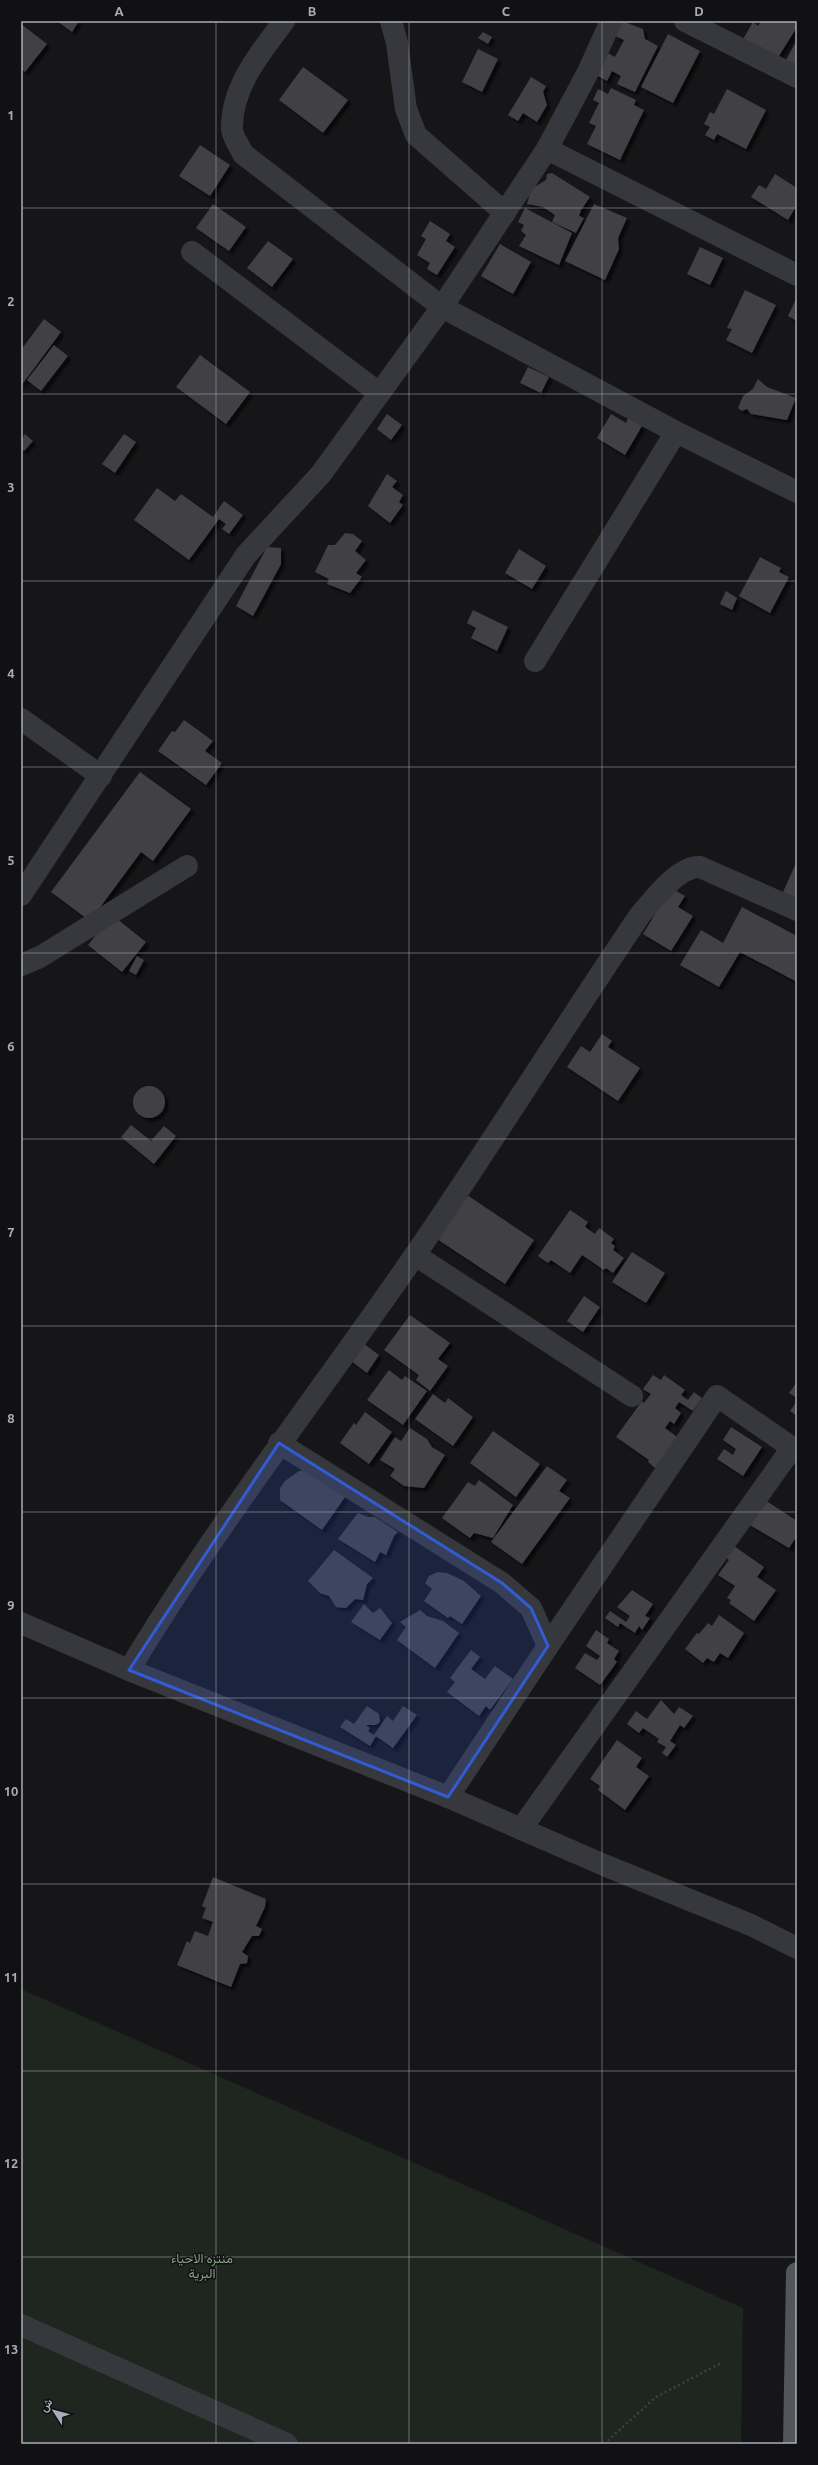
<svg xmlns="http://www.w3.org/2000/svg" width="818" height="2465" viewBox="0 0 818 2465" font-family="Ubuntu,Vazirmatn,sans-serif">
<style>
.green{fill:#1e261f}
.building{fill:#404145;filter:url(#shadow)}
.lines{fill:none;stroke-linecap:round;stroke-linejoin:round}
.path{stroke:#3d3f44;stroke-width:2.5;stroke-dasharray:2 3;stroke-linecap:butt}
.minor{stroke:#37383d;stroke-width:22}
.major{stroke:#53555c;stroke-width:22}
.marked{fill:#325cd3;fill-opacity:0.2;stroke:#325cd3;stroke-width:3;stroke-linejoin:round}
.grid{fill:none;stroke:#a8adb8;stroke-width:1;stroke-opacity:0.55}
.labels{text-anchor:middle;dominant-baseline:central;stroke-width:3;stroke-linejoin:round;paint-order:stroke}
.park-label{font-size:13px;fill:#7fa381;stroke:#111113}
.neatline{fill:none;stroke:#a8adb8;stroke-width:1.5}
.grid-label{font-size:13px;text-anchor:middle;font-weight:bold;fill:#a8adb8}
</style>
<defs>
<filter id="shadow"><feDropShadow dx="3.5" dy="3.5" stdDeviation="1" flood-color="#0009"/></filter>
</defs>
<rect width="100%" height="100%" fill="#161618"/>
<polygon class="green" points="21,1989 743,2308 741,2444 21,2444"/>
<g class="building">
<polygon points="57,21 79,21 72,32"/>
<polygon points="622,21 643,29 645,39 658,46 635,92 617,84 621,76 612,71 607,81 593,73 604,51 615,57 624,40 615,36"/>
<polygon points="761,21 797,21 797,27 777,59 743,39 753,22 758,26"/>
<polygon points="21,24 47,44 25,72 21,69"/>
<polygon points="483,32 492,37 488,44 478,38"/>
<polygon points="668,34 700,51 673,103 641,87"/>
<polygon points="797,40 797,66 786,60"/>
<polygon points="478,49 498,59 482,92 462,82"/>
<polygon points="303,67 348,100 323,133 279,100"/>
<polygon points="531,77 546,86 543,92 547,105 537,122 523,113 518,121 508,115"/>
<polygon points="611,88 636,100 634,105 644,110 620,160 587,144 596,126 589,123 599,103 593,100 598,89 608,94"/>
<polygon points="727,89 766,110 746,149 717,134 714,140 705,135 710,127 704,124 710,112 714,114"/>
<polygon points="200,145 230,165 210,196 179,176"/>
<polygon points="552,173 590,197 581,210 579,216 584,218 576,233 552,222 555,215 543,207 527,204 531,189 546,180 547,174"/>
<polygon points="775,174 797,188 797,205 788,220 751,197 759,185 766,189"/>
<polygon points="213,204 246,227 229,251 196,228"/>
<polygon points="594,204 627,218 618,238 619,249 605,280 565,261"/>
<polygon points="525,208 572,233 559,265 519,246 526,235 521,231 524,225 518,222"/>
<polygon points="430,221 450,234 446,241 455,247 437,275 427,269 430,263 417,255 426,239 421,236"/>
<polygon points="268,241 293,259 272,287 247,268"/>
<polygon points="500,244 531,262 513,294 481,276"/>
<polygon points="700,247 723,258 710,285 687,274"/>
<polygon points="745,290 776,305 752,353 726,340 732,329 727,328"/>
<polygon points="797,297 797,321 788,316"/>
<polygon points="44,319 61,332 21,386 21,350"/>
<polygon points="54,345 68,356 41,391 27,380"/>
<polygon points="200,355 250,392 226,424 176,387"/>
<polygon points="528,367 549,377 541,393 520,383"/>
<polygon points="758,379 767,387 796,398 787,420 751,414 747,409 742,411 738,408 743,396 753,389"/>
<polygon points="387,414 402,425 391,440 377,429"/>
<polygon points="611,414 626,423 628,418 642,426 625,455 597,438"/>
<polygon points="25,434 33,441 24,451 21,449 21,440"/>
<polygon points="124,434 136,442 115,473 102,464"/>
<polygon points="387,474 397,481 392,487 403,495 399,502 403,505 390,523 368,506"/>
<polygon points="157,488 175,501 181,494 213,517 224,501 243,515 229,534 222,529 226,524 219,519 189,560 134,520"/>
<polygon points="345,533 353,534 362,541 355,551 366,560 356,573 362,577 350,593 327,584 329,579 315,572 328,545 335,545"/>
<polygon points="267,547 281,548 281,564 253,616 236,606"/>
<polygon points="519,549 546,566 532,589 505,573"/>
<polygon points="760,557 781,568 779,572 789,577 770,613 739,596"/>
<polygon points="726,591 737,598 732,610 720,604"/>
<polygon points="473,610 508,627 497,651 471,638 476,628 467,623"/>
<polygon points="184,720 213,741 205,751 222,763 206,785 158,751 172,731 175,732"/>
<polygon points="140,772 191,809 153,861 141,852 90,921 51,892"/>
<polygon points="797,861 797,898 783,892"/>
<polygon points="671,888 685,896 678,907 693,916 671,951 643,934"/>
<polygon points="742,907 797,936 797,982 740,952 719,987 680,965 701,930 723,943"/>
<polygon points="112,915 146,942 122,972 88,945"/>
<polygon points="137,956 144,960 136,975 129,971"/>
<polygon points="602,1034 612,1041 608,1047 640,1068 618,1101 567,1067 581,1046 590,1052"/>
<circle cx="149" cy="1102" r="16"/>
<polygon points="131,1125 151,1141 164,1126 176,1136 154,1164 121,1137"/>
<polygon points="464,1193 534,1240 505,1284 434,1237"/>
<polygon points="570,1210 588,1222 585,1227 595,1234 599,1228 614,1239 611,1243 615,1246 613,1250 624,1258 613,1273 606,1268 604,1270 582,1255 570,1273 551,1260 548,1263 538,1256"/>
<polygon points="632,1252 665,1273 646,1303 612,1282"/>
<polygon points="584,1296 600,1307 583,1332 567,1321"/>
<polygon points="410,1315 450,1343 438,1359 448,1366 430,1391 416,1380 419,1375 384,1350"/>
<polygon points="360,1341 379,1355 367,1373 347,1358"/>
<polygon points="389,1370 402,1380 405,1376 427,1391 403,1425 367,1400"/>
<polygon points="653,1375 661,1380 664,1375 685,1390 681,1395 688,1400 694,1392 702,1398 693,1411 679,1402 675,1408 681,1413 674,1424 670,1421 665,1428 677,1437 655,1468 648,1462 649,1460 616,1437 642,1401 644,1403 651,1394 643,1389"/>
<polygon points="797,1382 797,1398 789,1393"/>
<polygon points="433,1394 445,1403 448,1398 473,1417 453,1446 415,1419"/>
<polygon points="797,1401 797,1416 790,1411"/>
<polygon points="365,1412 392,1432 369,1464 340,1443 354,1423 356,1425"/>
<polygon points="731,1427 762,1447 743,1476 717,1459 724,1449 733,1455 736,1449 723,1440"/>
<polygon points="410,1428 427,1439 432,1447 445,1455 424,1488 404,1486 390,1476 395,1469 380,1460 395,1437 401,1441"/>
<polygon points="493,1431 540,1464 516,1497 470,1463"/>
<polygon points="547,1466 567,1480 559,1491 570,1498 522,1564 491,1542"/>
<polygon points="306,1470 345,1497 322,1530 280,1500 280,1488 285,1481 299,1471"/>
<polygon points="479,1480 513,1505 493,1538 474,1533 470,1538 442,1518 468,1482 475,1486"/>
<polygon points="765,1500 797,1521 797,1536 789,1548 748,1524"/>
<polygon points="358,1513 368,1517 375,1517 398,1532 394,1536 386,1555 380,1552 375,1562 338,1539"/>
<polygon points="734,1546 764,1567 757,1577 776,1590 754,1621 729,1603 731,1600 727,1598 735,1586 718,1575 729,1560 726,1557"/>
<polygon points="334,1550 373,1578 367,1584 363,1600 355,1599 346,1608 336,1607 329,1596 320,1593 308,1581"/>
<polygon points="438,1572 447,1573 464,1581 481,1596 462,1624 450,1616 448,1618 424,1601 432,1589 425,1583 429,1576"/>
<polygon points="632,1590 653,1604 645,1616 650,1618 642,1630 639,1626 635,1633 620,1623 618,1627 605,1618 610,1611 626,1622 630,1616 617,1607"/>
<polygon points="364,1604 373,1613 380,1608 392,1623 380,1640 351,1622"/>
<polygon points="420,1610 427,1616 443,1621 459,1633 435,1668 397,1640 406,1627 400,1622"/>
<polygon points="719,1615 744,1633 728,1658 720,1653 714,1662 707,1658 703,1663 685,1649 697,1633 699,1634 708,1623 712,1626"/>
<polygon points="596,1630 609,1639 607,1643 619,1651 614,1659 617,1662 600,1685 575,1668 585,1653 597,1660 600,1656 586,1646"/>
<polygon points="471,1650 480,1657 471,1669 485,1679 495,1666 513,1679 490,1710 486,1706 479,1716 447,1692 455,1682 450,1678"/>
<polygon points="661,1700 674,1714 679,1707 693,1716 684,1728 680,1725 670,1741 676,1745 667,1757 662,1753 666,1747 657,1742 659,1739 643,1728 639,1733 627,1724 636,1711 647,1719"/>
<polygon points="367,1706 379,1714 380,1722 376,1725 366,1725 370,1728 368,1731 374,1735 387,1716 393,1721 403,1706 417,1715 393,1748 376,1736 370,1746 340,1727 346,1719 354,1724"/>
<polygon points="617,1740 642,1758 636,1767 649,1776 625,1810 598,1790 600,1786 590,1779"/>
<polygon points="213,1877 266,1899 265,1907 256,1926 262,1929 259,1936 252,1936 242,1952 248,1956 247,1963 240,1964 231,1987 177,1965 187,1941 190,1943 195,1931 208,1936 213,1922 202,1918 206,1908 202,1906"/>
</g>
<g class="lines">
<polyline class="path" points="604,2444 656,2397 721,2363"/>
<g class="minor">
<path d="M284 21C261 52 231 87 232 129 232 136 240 147 243 154L442 307 676 432 797 492"/>
<polyline points="391,21 397,43 406,109 416,135 505,213"/>
<polyline points="685,21 797,77"/>
<polyline points="547,149 797,275"/>
<polyline points="192,252 379,393"/>
<polyline points="535,661 676,432"/>
<polyline points="21,719 101,776"/>
<polyline points="21,895 246,555 321,474 442,307 547,149 588,72 611,21"/>
<polyline points="21,965 40,957 187,866"/>
<polyline points="415,1255 632,1396"/>
<polyline points="279,1443 502,1583 531,1608 548,1646"/>
<polyline points="21,1623 129,1670 448,1797 604,1865 751,1925 797,1948"/>
<path d="M129 1670C216 1525 320 1393 415 1255 492 1143 564 1027 640 915 654 899 678 866 700 867L797 910"/>
<polyline points="448,1797 548,1646 717,1396 797,1451"/>
<polyline points="521,1829 792,1448"/>
<polyline points="21,2325 287,2444"/>
</g>
<polyline class="major" points="794,2444 797,2273"/>
</g>
<path class="marked" d="M279 1443 502 1583 531 1608 548 1646 448 1797 129 1670Z"/>
<path class="grid" d="M216 21V2444M409 21V2444M602 21V2444M21 208H797M21 394H797M21 581H797M21 767H797M21 953H797M21 1139H797M21 1326H797M21 1512H797M21 1698H797M21 1884H797M21 2071H797M21 2257H797"/>
<g class="labels">
<g class="park-label">
<text x="202" y="2258">منتزه الاحياء<tspan x="202" dy="15">البرية</tspan></text>
</g>
</g>
<rect width="818" height="2465" fill="none" stroke="#111113" stroke-width="44"/>
<g transform="translate(54 2411) rotate(306)" stroke="#111113" stroke-width="3" paint-order="stroke">
<path d="M0-3L7 15L0 10L-7 15Z" fill="#a8adb8"/>
<text y="-6" font-size="11" font-weight="bold" text-anchor="middle" fill="#a8adb8">ش</text>
</g>
<rect x="22" y="22" width="774" height="2421" class="neatline"/>
<g class="grid-label">
<text x="119" y="16">A</text>
<text x="312" y="16">B</text>
<text x="506" y="16">C</text>
<text x="699" y="16">D</text>
<text x="11" y="120">1</text>
<text x="11" y="306">2</text>
<text x="11" y="492">3</text>
<text x="11" y="678">4</text>
<text x="11" y="865">5</text>
<text x="11" y="1051">6</text>
<text x="11" y="1237">7</text>
<text x="11" y="1423">8</text>
<text x="11" y="1610">9</text>
<text x="11" y="1796">10</text>
<text x="11" y="1982">11</text>
<text x="11" y="2168">12</text>
<text x="11" y="2354">13</text>
</g>
</svg>
